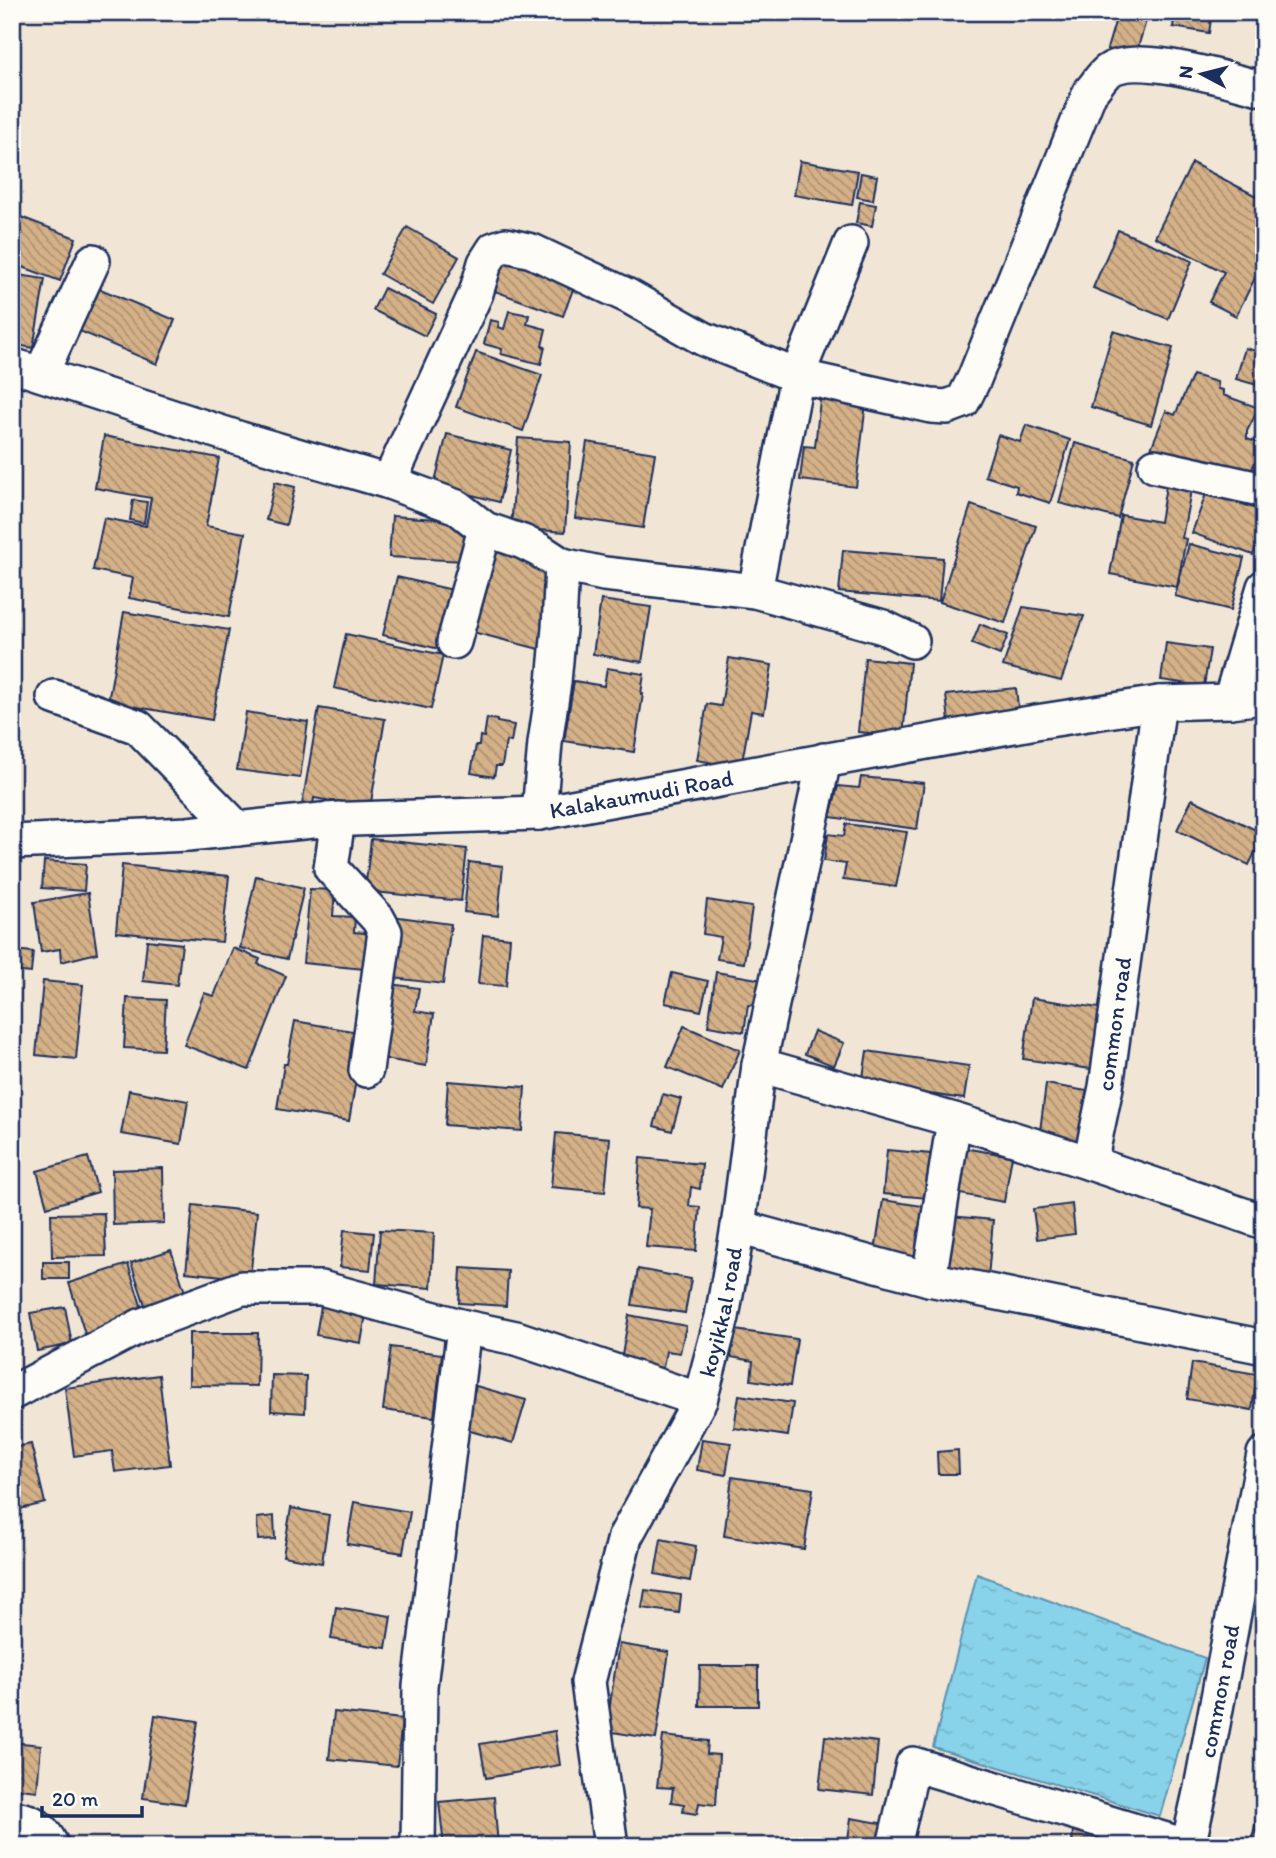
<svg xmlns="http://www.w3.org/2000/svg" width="1276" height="1858" viewBox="0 0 1276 1858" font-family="Itim,sans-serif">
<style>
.water{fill:url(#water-ripples);stroke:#5c91b1;stroke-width:2}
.building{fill:url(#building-back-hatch);stroke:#1b2f5e;stroke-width:2}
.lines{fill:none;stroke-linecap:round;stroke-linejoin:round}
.minor-casing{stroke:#1b2f5e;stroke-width:38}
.minor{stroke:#fdfcf7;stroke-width:33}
.labels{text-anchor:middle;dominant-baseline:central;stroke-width:5;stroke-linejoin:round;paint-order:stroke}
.street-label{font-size:23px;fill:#1b2f5e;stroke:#fdfcf7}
</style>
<defs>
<pattern id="water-ripples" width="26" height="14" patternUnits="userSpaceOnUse" patternTransform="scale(1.75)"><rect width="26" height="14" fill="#88d3e9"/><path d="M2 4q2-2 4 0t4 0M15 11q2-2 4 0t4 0" fill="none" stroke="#75b5ca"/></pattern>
<pattern id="building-back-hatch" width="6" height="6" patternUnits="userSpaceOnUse" patternTransform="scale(1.75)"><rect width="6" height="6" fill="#d5b187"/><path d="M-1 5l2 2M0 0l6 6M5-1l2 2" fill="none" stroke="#ac9072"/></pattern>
</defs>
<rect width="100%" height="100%" fill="#f1e6d5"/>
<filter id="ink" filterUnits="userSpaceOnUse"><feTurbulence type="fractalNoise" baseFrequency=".0143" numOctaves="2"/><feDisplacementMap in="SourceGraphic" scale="14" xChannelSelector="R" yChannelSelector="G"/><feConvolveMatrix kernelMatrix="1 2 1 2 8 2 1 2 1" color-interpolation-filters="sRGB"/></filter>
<g filter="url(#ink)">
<polygon class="water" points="977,1574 1205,1658 1160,1816 933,1747"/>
<g class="building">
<polygon points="1118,12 1146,21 1135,57 1107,49"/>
<polygon points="1175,12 1212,12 1209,33 1173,27"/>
<polygon points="800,161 858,171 852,205 794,195"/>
<polygon points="1192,163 1264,200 1261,207 1264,209 1264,260 1236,316 1209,302 1224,272 1155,237"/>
<polygon points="861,173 877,176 873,200 857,197"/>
<polygon points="860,202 876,205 872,226 856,223"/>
<polygon points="13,214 76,238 60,281 12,263"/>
<polygon points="407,227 459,257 433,304 380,274"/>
<polygon points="1118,230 1192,261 1168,319 1093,288"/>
<polygon points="504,258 575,284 563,316 492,290"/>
<polygon points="12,274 45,279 33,348 12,344"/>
<polygon points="93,286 175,320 157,364 75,329"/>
<polygon points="384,288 436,314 425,336 373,310"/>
<polygon points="509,311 529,315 527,324 546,329 542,346 545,347 541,364 501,354 502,349 484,344 490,320 499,322 498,327 504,329"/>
<polygon points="1113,331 1173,348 1151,425 1091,407"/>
<polygon points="1245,348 1264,353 1264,387 1236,379"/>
<polygon points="476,352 542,375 523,431 456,407"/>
<polygon points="1193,375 1217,382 1218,389 1223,390 1223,395 1259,408 1247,431 1247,439 1263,444 1247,481 1150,451 1166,411 1175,415"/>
<polygon points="821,390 867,395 856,487 800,480 804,446 815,447"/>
<polygon points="1026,425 1070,440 1050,503 1016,492 1017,486 985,476 998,435 1020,442"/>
<polygon points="447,434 511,450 499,502 434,485"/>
<polygon points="104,436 219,458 206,526 245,533 229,617 129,598 133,578 93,570 104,518 146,526 151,498 95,488"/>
<polygon points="518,438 571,442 565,532 511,528"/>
<polygon points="587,442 655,453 643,528 575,518"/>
<polygon points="1075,443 1134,459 1118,518 1059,503"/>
<polygon points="1167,480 1192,485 1182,538 1186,539 1177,587 1110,574 1121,515 1160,522"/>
<polygon points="275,482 295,487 286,525 266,520"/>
<polygon points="1207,491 1264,512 1264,527 1253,555 1192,533"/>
<polygon points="133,500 147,502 144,523 130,520"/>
<polygon points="971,505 1036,526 1005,623 940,602"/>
<polygon points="392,516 467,521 464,561 389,557"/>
<polygon points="1189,544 1244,558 1231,610 1175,596"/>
<polygon points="486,549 560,568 539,649 465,630"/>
<polygon points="843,550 943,558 939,601 839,592"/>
<polygon points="397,577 457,591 443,650 383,635"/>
<polygon points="601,600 651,607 642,662 593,654"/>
<polygon points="1023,607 1084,616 1061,681 1003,666"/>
<polygon points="124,612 229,630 212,720 108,702"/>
<polygon points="1264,619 1264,675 1251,672"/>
<polygon points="980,624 1008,635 1000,655 972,644"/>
<polygon points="346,634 443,655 431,709 334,688"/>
<polygon points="1166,643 1210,649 1204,686 1161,680"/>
<polygon points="729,658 772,665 764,713 751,711 741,768 697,760 707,704 721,706"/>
<polygon points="865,658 910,663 903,736 858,732"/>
<polygon points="607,668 644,674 641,694 643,694 634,752 564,741 574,681 604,686"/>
<polygon points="1016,688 1019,716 949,722 946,695"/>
<polygon points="319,708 385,719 370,808 314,798 311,817 300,816"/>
<polygon points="246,712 308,722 300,778 237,770"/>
<polygon points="487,718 497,720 497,722 514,725 511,742 506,741 502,766 496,766 494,777 471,773 476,745 479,745 480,736 484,737"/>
<polygon points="861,777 924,783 917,829 830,817 838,786 859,788"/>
<polygon points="1192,799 1264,834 1249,865 1177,830"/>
<polygon points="846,824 907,832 896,887 843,880 846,864 824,861 828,834 844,836"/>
<polygon points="371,839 467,849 461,901 365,891"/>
<polygon points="44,861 86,864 84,891 42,888"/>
<polygon points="469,862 503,866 498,916 464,912"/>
<polygon points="122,865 229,876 222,942 116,932"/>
<polygon points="256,876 304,888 287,959 240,948"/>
<polygon points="310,889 335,890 333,916 355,917 354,932 377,934 374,970 303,963"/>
<polygon points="88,893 97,953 61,962 60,949 41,952 34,902"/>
<polygon points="707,900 752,907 744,963 717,959 721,937 703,934"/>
<polygon points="392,916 451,924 443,984 384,977"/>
<polygon points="483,935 510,938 506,986 478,984"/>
<polygon points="147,940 182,944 177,985 143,981"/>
<polygon points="233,948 260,959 258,964 286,976 249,1070 184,1045 204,993 214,996"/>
<polygon points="12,950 33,952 31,973 12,971"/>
<polygon points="716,972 770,981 766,1007 748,1005 744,1032 708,1026"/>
<polygon points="672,973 708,981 701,1011 665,1003"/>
<polygon points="43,981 83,985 76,1059 36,1055"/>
<polygon points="384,983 419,988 415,1011 434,1014 426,1066 373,1057"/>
<polygon points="127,998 166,1000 163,1050 124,1048"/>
<polygon points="1032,998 1106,1009 1098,1070 1023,1059"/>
<polygon points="295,1021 364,1033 349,1121 277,1109 284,1064 287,1064"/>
<polygon points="684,1026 740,1050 723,1090 667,1067"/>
<polygon points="814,1031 844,1043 834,1066 805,1054"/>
<polygon points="867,1051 969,1066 964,1099 862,1084"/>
<polygon points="448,1081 525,1087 522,1131 445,1125"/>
<polygon points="1046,1084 1087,1091 1079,1145 1039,1139"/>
<polygon points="129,1090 188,1101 181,1144 121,1134"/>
<polygon points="663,1094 681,1099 672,1131 654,1126"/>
<polygon points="556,1133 610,1138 605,1192 551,1187"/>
<polygon points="963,1148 1012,1156 1004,1202 955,1193"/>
<polygon points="887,1150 931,1154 928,1198 883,1194"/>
<polygon points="88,1157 98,1192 47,1207 37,1171"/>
<polygon points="640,1158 702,1164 700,1189 691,1187 689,1206 700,1207 696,1251 646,1247 650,1209 636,1208"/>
<polygon points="163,1168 164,1223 113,1225 112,1170"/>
<polygon points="883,1200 929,1207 922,1259 875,1251"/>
<polygon points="1072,1204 1075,1234 1037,1239 1033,1209"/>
<polygon points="193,1205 257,1212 250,1279 186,1272"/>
<polygon points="104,1213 106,1256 52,1257 51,1214"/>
<polygon points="950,1216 993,1220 988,1278 945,1274"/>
<polygon points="344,1230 374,1233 370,1270 340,1267"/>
<polygon points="380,1230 434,1233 431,1288 376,1284"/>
<polygon points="171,1250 187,1298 147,1311 131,1263"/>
<rect x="43" y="1262" width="26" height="17"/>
<polygon points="128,1264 144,1315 85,1334 69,1283"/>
<polygon points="461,1268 508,1271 506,1306 459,1303"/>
<polygon points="638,1269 691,1279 685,1313 632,1305"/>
<polygon points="321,1306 366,1314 361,1343 316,1335"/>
<polygon points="65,1307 72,1344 37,1351 30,1313"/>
<polygon points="629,1315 686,1326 680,1353 666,1351 663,1368 621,1361"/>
<polygon points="735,1330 797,1339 790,1386 751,1380 753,1361 731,1357"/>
<polygon points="189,1333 258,1333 257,1386 189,1385"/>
<polygon points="391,1347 442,1354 434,1417 383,1410"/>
<polygon points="1192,1363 1257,1374 1252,1410 1187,1399"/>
<polygon points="159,1375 170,1465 115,1472 112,1451 74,1456 65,1388"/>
<polygon points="272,1375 306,1376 305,1413 271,1411"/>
<polygon points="476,1386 526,1400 513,1443 463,1429"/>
<polygon points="739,1395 793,1403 788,1436 734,1428"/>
<polygon points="702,1439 731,1443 726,1475 697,1470"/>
<polygon points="31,1444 45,1503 12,1511 12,1448"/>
<polygon points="958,1450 959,1474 938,1474 937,1452"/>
<polygon points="732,1477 813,1489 804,1549 724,1536"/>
<polygon points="354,1502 410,1512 403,1553 347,1544"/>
<polygon points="291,1508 329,1515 322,1563 283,1556"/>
<polygon points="274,1516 275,1539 258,1540 257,1518"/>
<polygon points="661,1539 696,1546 690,1581 655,1574"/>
<polygon points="645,1590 681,1595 679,1613 642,1608"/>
<polygon points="336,1607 391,1616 386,1648 331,1639"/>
<polygon points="619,1644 669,1652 656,1739 606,1731"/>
<polygon points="700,1666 758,1666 758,1706 699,1706"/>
<polygon points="334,1712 402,1719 397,1766 329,1759"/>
<polygon points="155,1715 198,1721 185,1804 143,1798"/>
<polygon points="555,1731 560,1765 486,1778 480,1744"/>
<polygon points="663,1736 708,1741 707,1754 719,1755 716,1805 699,1803 697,1814 683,1812 684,1804 671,1802 673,1788 657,1787"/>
<polygon points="825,1736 878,1742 873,1795 819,1789"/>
<polygon points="12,1742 41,1745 37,1791 12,1788"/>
<polygon points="494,1797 498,1846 444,1846 439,1802"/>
<polygon points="1258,1813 1264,1815 1264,1846 1251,1843"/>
<polygon points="851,1818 886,1824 883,1846 847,1846"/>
<polygon points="1073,1828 1128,1834 1127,1846 1072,1846"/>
<polygon points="276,1842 347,1843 347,1846 276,1846"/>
</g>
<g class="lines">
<defs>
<g id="minor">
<polyline points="12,365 241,439 389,482 457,507 485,529 523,542 539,550 562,565 559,628 554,682 545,743 539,813"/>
<polyline points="41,374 93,261"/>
<polyline points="1155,466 1264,490"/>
<path d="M389 482 476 293 485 263 494 249 506 245 532 251 628 296 704 339 797 376 931 406 947 407 963 401 974 379 1090 92C1096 86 1101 76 1108 71 1136 50 1231 81 1264 89"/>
<polyline points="562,565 604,574 755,591 883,627 912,641"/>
<polyline points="755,591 797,376 851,243"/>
<polyline points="454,642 485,529"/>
<polyline points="54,697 138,727 238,829"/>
<polyline points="1230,701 1264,587"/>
<polyline points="1159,703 1106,1087 1090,1163 1264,1222"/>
<polyline points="338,819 331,868 378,919 385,932 366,1070"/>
<path id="s1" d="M12 842 188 834 322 820 539 813 1036 722 1159 703 1230 701 1264 697"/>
<polyline points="759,1065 954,1120 929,1279"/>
<polyline points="954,1120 1090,1163"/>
<polyline points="738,1227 929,1279 1264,1347"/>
<polyline points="12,1393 140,1326 242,1288 321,1288 464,1327 516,1338 700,1400"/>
<path d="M12 1818C34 1820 42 1827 52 1846"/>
<polyline points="418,1846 420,1686 464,1327"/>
<path id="s2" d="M611 1846 588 1682 625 1537 700 1400 722 1317 738 1227 759 1065 824 760"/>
<polyline points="894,1846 913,1764 1186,1846"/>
<path id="s3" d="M1188 1846 1201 1788 1264 1454"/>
</g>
</defs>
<use href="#minor" class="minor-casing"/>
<use href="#minor" class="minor"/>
</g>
</g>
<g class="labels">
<g class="street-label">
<text stroke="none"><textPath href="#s1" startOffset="632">Kalakaumudi Road</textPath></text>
<text transform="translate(1114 1024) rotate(-82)">common road</text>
<text stroke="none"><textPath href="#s2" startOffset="562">koyikkal road</textPath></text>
<text stroke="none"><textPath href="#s3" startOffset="158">common road</textPath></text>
</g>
</g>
<rect width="1276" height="1858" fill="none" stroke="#fdfcf7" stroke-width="42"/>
<rect x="21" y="21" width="1234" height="1816" fill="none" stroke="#1b2f5e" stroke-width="2.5" filter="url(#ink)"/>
<g transform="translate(1202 74) rotate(277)" stroke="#fdfcf7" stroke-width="5" paint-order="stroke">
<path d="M0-5L12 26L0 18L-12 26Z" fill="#1b2f5e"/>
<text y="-10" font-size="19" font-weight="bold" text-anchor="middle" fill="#1b2f5e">N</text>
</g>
<path d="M42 1806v10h100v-10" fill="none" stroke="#1b2f5e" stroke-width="3.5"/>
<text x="52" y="1806" font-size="21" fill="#1b2f5e" stroke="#fdfcf7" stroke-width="5" paint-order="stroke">20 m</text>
</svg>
